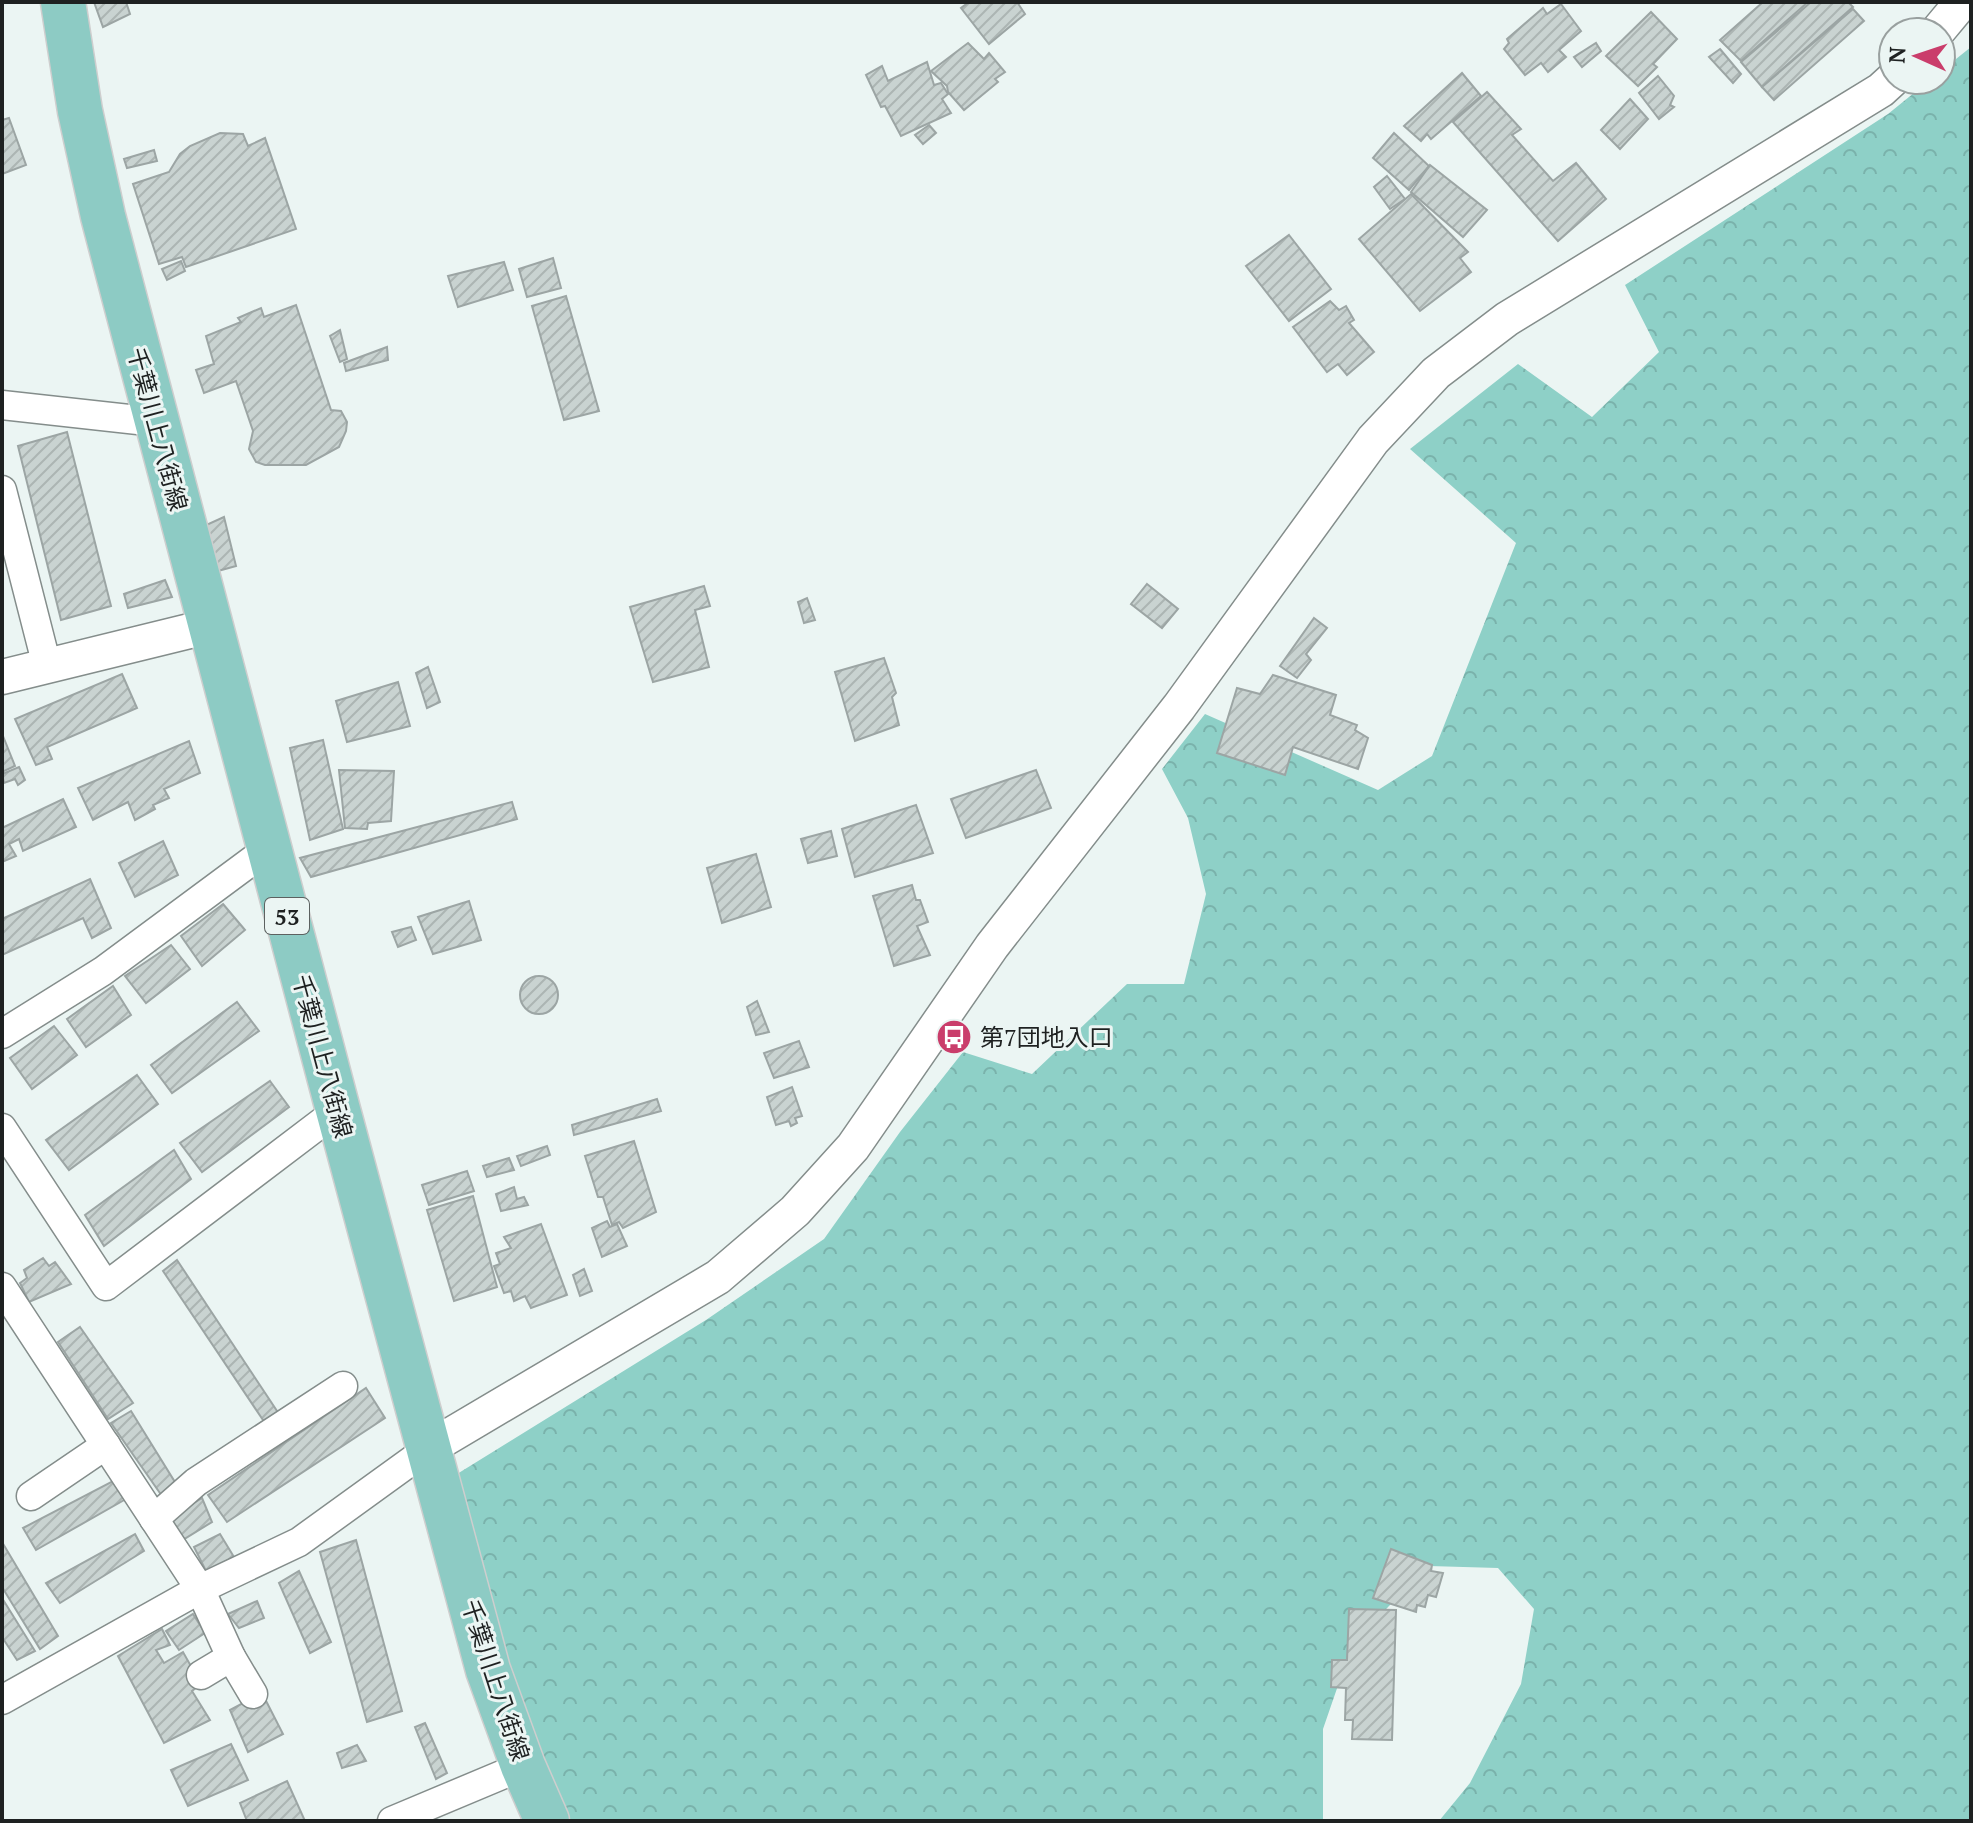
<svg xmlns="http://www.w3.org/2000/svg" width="1973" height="1823" viewBox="0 0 1973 1823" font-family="'PT Serif','Noto Sans JP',serif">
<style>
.forest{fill:url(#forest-crowns)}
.building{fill:url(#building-hatch);stroke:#9ca5a4;stroke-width:2}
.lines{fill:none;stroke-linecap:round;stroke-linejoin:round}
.minor-casing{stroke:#848d8b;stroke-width:31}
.tertiary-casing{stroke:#848d8b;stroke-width:37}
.primary-casing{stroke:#cecece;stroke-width:47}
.minor{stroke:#fff;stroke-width:28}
.tertiary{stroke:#fff;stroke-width:34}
.primary{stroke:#8dcbc4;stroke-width:44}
.labels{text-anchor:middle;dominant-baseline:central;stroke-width:6;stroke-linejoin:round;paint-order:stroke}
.shield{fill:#ebf5f3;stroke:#5c6160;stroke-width:2}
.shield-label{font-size:22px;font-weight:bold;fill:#1e2121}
.street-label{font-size:24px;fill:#1e2121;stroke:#ebf5f3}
.poi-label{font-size:24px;fill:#1e2121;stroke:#ebf5f3;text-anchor:start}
</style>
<defs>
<pattern id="forest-crowns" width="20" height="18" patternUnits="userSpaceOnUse" patternTransform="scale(2)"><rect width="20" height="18" fill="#8ed0c7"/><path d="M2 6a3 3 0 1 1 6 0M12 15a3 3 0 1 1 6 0" fill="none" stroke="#7ab2ab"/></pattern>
<pattern id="building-hatch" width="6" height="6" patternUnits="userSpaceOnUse" patternTransform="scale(2)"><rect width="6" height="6" fill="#c9d3d1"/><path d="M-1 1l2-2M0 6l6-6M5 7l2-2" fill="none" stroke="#acb5b3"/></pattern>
</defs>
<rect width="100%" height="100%" fill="#ebf5f3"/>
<polygon class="forest" points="1971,47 1971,1821 1439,1821 1470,1783 1521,1684 1534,1609 1498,1568 1429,1566 1353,1642 1323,1729 1323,1821 564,1821 511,1702 449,1479 706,1320 824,1239 900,1132 963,1052 1032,1074 1127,984 1184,984 1206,894 1188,818 1162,769 1205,714 1378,790 1432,756 1516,543 1410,449 1518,364 1592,417 1659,352 1625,285 1888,114 1930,80 1941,80 1941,71"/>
<g class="building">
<polygon points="94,2 126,2 130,14 103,27"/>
<polygon points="969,2 1017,2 1025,14 989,44 961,8"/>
<polygon points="1763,2 1808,2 1741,61 1720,40"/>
<polygon points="1811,2 1848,2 1853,7 1762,87 1741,62"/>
<polygon points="1561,4 1581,31 1559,50 1566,57 1548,72 1541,63 1525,75 1504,49 1509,43 1507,39 1543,8 1547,14"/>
<polygon points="1853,9 1864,21 1774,100 1762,87"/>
<polygon points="1651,12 1677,39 1653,64 1657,67 1638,86 1606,56"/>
<polygon points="968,43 984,59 989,53 1005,72 995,79 998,82 964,110 948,92 947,86 931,71"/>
<polygon points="1596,43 1601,51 1582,67 1574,57"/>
<polygon points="1720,49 1741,74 1733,83 1709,57"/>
<polygon points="927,62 934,85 941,83 948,94 942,99 951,113 901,136 885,106 881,107 866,75 882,66 888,81"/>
<polygon points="1462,73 1481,96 1431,139 1427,134 1421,141 1404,126"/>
<polygon points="1658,76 1674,96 1670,105 1674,107 1659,119 1639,93"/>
<polygon points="1487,92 1521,129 1512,135 1553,181 1576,163 1606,199 1558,241 1453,122"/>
<polygon points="1630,99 1648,119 1620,149 1601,130"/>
<polygon points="9,118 26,165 2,174 2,120"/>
<polygon points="929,125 936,133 923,144 915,135"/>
<polygon points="220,133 243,134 248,146 265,138 296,229 186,267 182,257 159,264 133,184 169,172 180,154 190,146"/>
<polygon points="1394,133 1429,166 1409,190 1373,158"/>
<polygon points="154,150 157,161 127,168 124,159"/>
<polygon points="1430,165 1487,210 1463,237 1411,192"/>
<polygon points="1387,176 1405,199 1390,209 1374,187"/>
<polygon points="1411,194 1468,252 1460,258 1471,272 1420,311 1359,239"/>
<polygon points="1289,235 1331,289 1289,321 1246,266"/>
<polygon points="553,258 561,288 527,297 519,269"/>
<polygon points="181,261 185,271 167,280 162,269"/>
<polygon points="504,262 513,290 458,307 448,276"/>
<polygon points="566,296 599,411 564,420 532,306"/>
<polygon points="1330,301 1339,310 1346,306 1354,320 1349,323 1374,352 1347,375 1338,364 1327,372 1293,327"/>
<polygon points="296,305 331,410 341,411 347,422 346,431 339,447 306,465 265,465 256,462 249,449 253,431 236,381 204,393 196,370 214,364 206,336 241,322 238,318 261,308 264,317"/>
<polygon points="340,330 347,359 340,362 330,336"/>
<polygon points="387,347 388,360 346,371 344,363"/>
<polygon points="67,432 111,606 61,620 18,446"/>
<polygon points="224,517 236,566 218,571 204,526"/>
<polygon points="165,580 172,597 128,608 124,594"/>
<polygon points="1147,584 1178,609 1162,628 1131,604"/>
<polygon points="704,586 710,606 695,610 709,667 653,682 630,607"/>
<polygon points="807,598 815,620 804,623 798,602"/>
<polygon points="1314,618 1327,628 1306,654 1311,660 1297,678 1280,666"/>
<polygon points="884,658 896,693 892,697 899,725 855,741 835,672"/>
<polygon points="428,667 440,702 427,708 416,673"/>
<polygon points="122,674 137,708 47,747 52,759 36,765 15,719"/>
<polygon points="1273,675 1336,695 1330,715 1357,725 1355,730 1368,738 1358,769 1293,747 1285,775 1217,753 1237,688 1260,694"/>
<polygon points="398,682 410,726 347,742 336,701"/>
<polygon points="3,736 15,766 2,772 2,737"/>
<polygon points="323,740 343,829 310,840 290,748"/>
<polygon points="189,741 200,773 164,789 169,798 153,805 155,809 135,820 128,802 93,820 78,788"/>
<polygon points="19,767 25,780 18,785 15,779 4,783 2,774"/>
<polygon points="339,770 394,771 391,821 368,823 367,829 345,828"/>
<polygon points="1036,770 1051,808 966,838 951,799"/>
<polygon points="63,799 76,827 23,851 19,839 9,844 16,856 2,862 2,828"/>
<polygon points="512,802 517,819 311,877 300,858"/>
<polygon points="916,805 933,853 855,877 842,829"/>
<polygon points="831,831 837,856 808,863 801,839"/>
<polygon points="163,841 178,875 135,897 119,863"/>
<polygon points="756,854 771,907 722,923 707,868"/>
<polygon points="90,879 111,928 92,938 83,918 2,955 2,919"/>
<polygon points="912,885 916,900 920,900 928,922 917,926 930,955 894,966 873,896"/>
<polygon points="469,901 481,940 433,954 418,917"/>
<polygon points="223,904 245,930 202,966 181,936"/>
<polygon points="411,927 416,940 398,947 392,932"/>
<polygon points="171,945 190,969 146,1003 125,976"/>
<circle cx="539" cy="995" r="19"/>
<polygon points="113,986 131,1015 86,1047 67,1019"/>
<polygon points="757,1001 769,1032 756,1035 747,1007"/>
<polygon points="237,1002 259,1031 172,1093 151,1065"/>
<polygon points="54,1026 77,1055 32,1089 10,1058"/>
<polygon points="799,1041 809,1067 774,1078 764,1053"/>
<polygon points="137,1075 158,1104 69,1170 46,1140"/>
<polygon points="270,1081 289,1107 202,1172 180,1143"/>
<polygon points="792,1087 802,1116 795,1118 797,1123 791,1126 789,1121 776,1125 767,1097"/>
<polygon points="657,1099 661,1111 574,1135 572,1125"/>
<polygon points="634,1141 656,1212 623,1228 619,1222 612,1225 603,1197 598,1197 585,1156"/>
<polygon points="547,1146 550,1155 521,1166 517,1156"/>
<polygon points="174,1150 191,1179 104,1246 85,1215"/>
<polygon points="509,1158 514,1170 487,1177 483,1166"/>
<polygon points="467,1171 474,1191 429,1205 422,1185"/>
<polygon points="514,1187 517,1199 524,1197 528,1205 501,1211 496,1194"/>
<polygon points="473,1196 497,1287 454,1301 427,1210"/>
<polygon points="607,1221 610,1227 617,1224 627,1246 602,1257 592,1228"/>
<polygon points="541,1224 567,1295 531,1308 525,1296 514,1301 511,1291 504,1293 494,1266 500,1264 496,1253 511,1248 504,1237"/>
<polygon points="43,1258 49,1266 55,1262 71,1284 29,1302 20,1283 27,1278 24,1270"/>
<polygon points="177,1260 281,1417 267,1426 163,1271"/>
<polygon points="584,1269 592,1291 580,1296 573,1275"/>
<polygon points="80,1327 133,1403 108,1419 58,1342"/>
<polygon points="366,1388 385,1418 227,1522 208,1495"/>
<polygon points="131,1411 178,1487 162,1496 111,1423"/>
<polygon points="115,1480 126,1499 36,1550 23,1528"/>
<polygon points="202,1498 212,1522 181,1541 168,1519"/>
<polygon points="135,1534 144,1551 60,1603 46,1583"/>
<polygon points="220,1534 234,1557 206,1571 194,1547"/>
<polygon points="356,1540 402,1711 367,1722 320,1552"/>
<polygon points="2,1542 58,1636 40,1649 2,1587"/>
<polygon points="1391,1549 1432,1565 1431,1571 1443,1573 1436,1597 1428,1595 1425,1607 1417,1605 1416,1612 1373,1598"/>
<polygon points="299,1571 331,1642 310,1653 279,1583"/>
<polygon points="2,1598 35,1651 17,1660 2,1637"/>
<polygon points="257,1601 264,1618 239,1628 228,1614"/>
<polygon points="1349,1609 1396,1610 1392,1740 1352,1739 1353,1720 1345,1720 1346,1688 1331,1687 1332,1660 1347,1660"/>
<polygon points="193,1614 205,1633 179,1650 166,1631"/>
<polygon points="162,1629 170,1645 156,1650 164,1663 183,1652 201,1684 192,1691 210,1720 164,1743 118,1656"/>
<polygon points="262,1693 283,1734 248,1752 230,1710"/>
<polygon points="425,1723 447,1773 436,1779 415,1727"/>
<polygon points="231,1744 248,1780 188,1806 171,1770"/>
<polygon points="357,1745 366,1761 342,1768 337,1753"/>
<polygon points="287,1781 305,1821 247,1821 240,1803"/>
</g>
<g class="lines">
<defs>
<g id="minor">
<polyline points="2,405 156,422"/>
<polyline points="2,490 47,666"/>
<polyline points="2,1034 103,971 269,848"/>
<polyline points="2,1128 106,1286 338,1110"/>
<polyline points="2,1287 200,1589 231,1657 253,1694"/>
<polyline points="31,1496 106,1445"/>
<polyline points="154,1519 196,1482 343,1386"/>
<polyline points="201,1675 231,1657"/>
<polyline points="2,1700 200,1589 299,1542 429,1448"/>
<polyline points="392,1821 523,1766"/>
</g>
<g id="tertiary">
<polyline points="1937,32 1962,2"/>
<polyline points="2,677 210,626"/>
<polyline points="429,1448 718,1277 795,1211 853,1147 992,946 1179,707 1373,440 1436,373 1507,319 1881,90 1893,79"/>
</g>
<polyline id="primary" points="63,2 80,111 103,216 338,1110 488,1670 523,1766 547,1821"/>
</defs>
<use href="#minor" class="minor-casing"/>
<use href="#tertiary" class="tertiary-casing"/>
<use href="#primary" class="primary-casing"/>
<use href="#minor" class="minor"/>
<use href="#tertiary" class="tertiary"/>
<use href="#primary" class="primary"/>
</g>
<defs>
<symbol id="bus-disc" viewBox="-11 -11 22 22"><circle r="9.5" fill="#ca3d6b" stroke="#ebf5f3"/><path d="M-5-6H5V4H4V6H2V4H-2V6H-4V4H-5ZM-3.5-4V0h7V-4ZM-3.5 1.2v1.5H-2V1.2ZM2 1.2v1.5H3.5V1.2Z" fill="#fff"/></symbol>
</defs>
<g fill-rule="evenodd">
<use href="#bus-disc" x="934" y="1017" width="40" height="40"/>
</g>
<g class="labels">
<rect class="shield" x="265" y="898" width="44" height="36" rx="6"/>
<g class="shield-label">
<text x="287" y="916">53</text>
</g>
<g class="street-label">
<text transform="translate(158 429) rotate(75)">千葉川上八街線</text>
<text transform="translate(323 1056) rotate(75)">千葉川上八街線</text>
<text transform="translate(496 1680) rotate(72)">千葉川上八街線</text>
</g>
<g class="poi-label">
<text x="980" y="1037">第7団地入口</text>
</g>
</g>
<rect width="1973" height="1823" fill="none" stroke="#1e2121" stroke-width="8"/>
<g transform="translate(1917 56) rotate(273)"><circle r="38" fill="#ebf5f3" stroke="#99a09f" stroke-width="2"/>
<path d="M0-6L14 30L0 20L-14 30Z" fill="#ca3d6b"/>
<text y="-12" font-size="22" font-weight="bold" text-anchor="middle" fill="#1e2121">N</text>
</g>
</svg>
